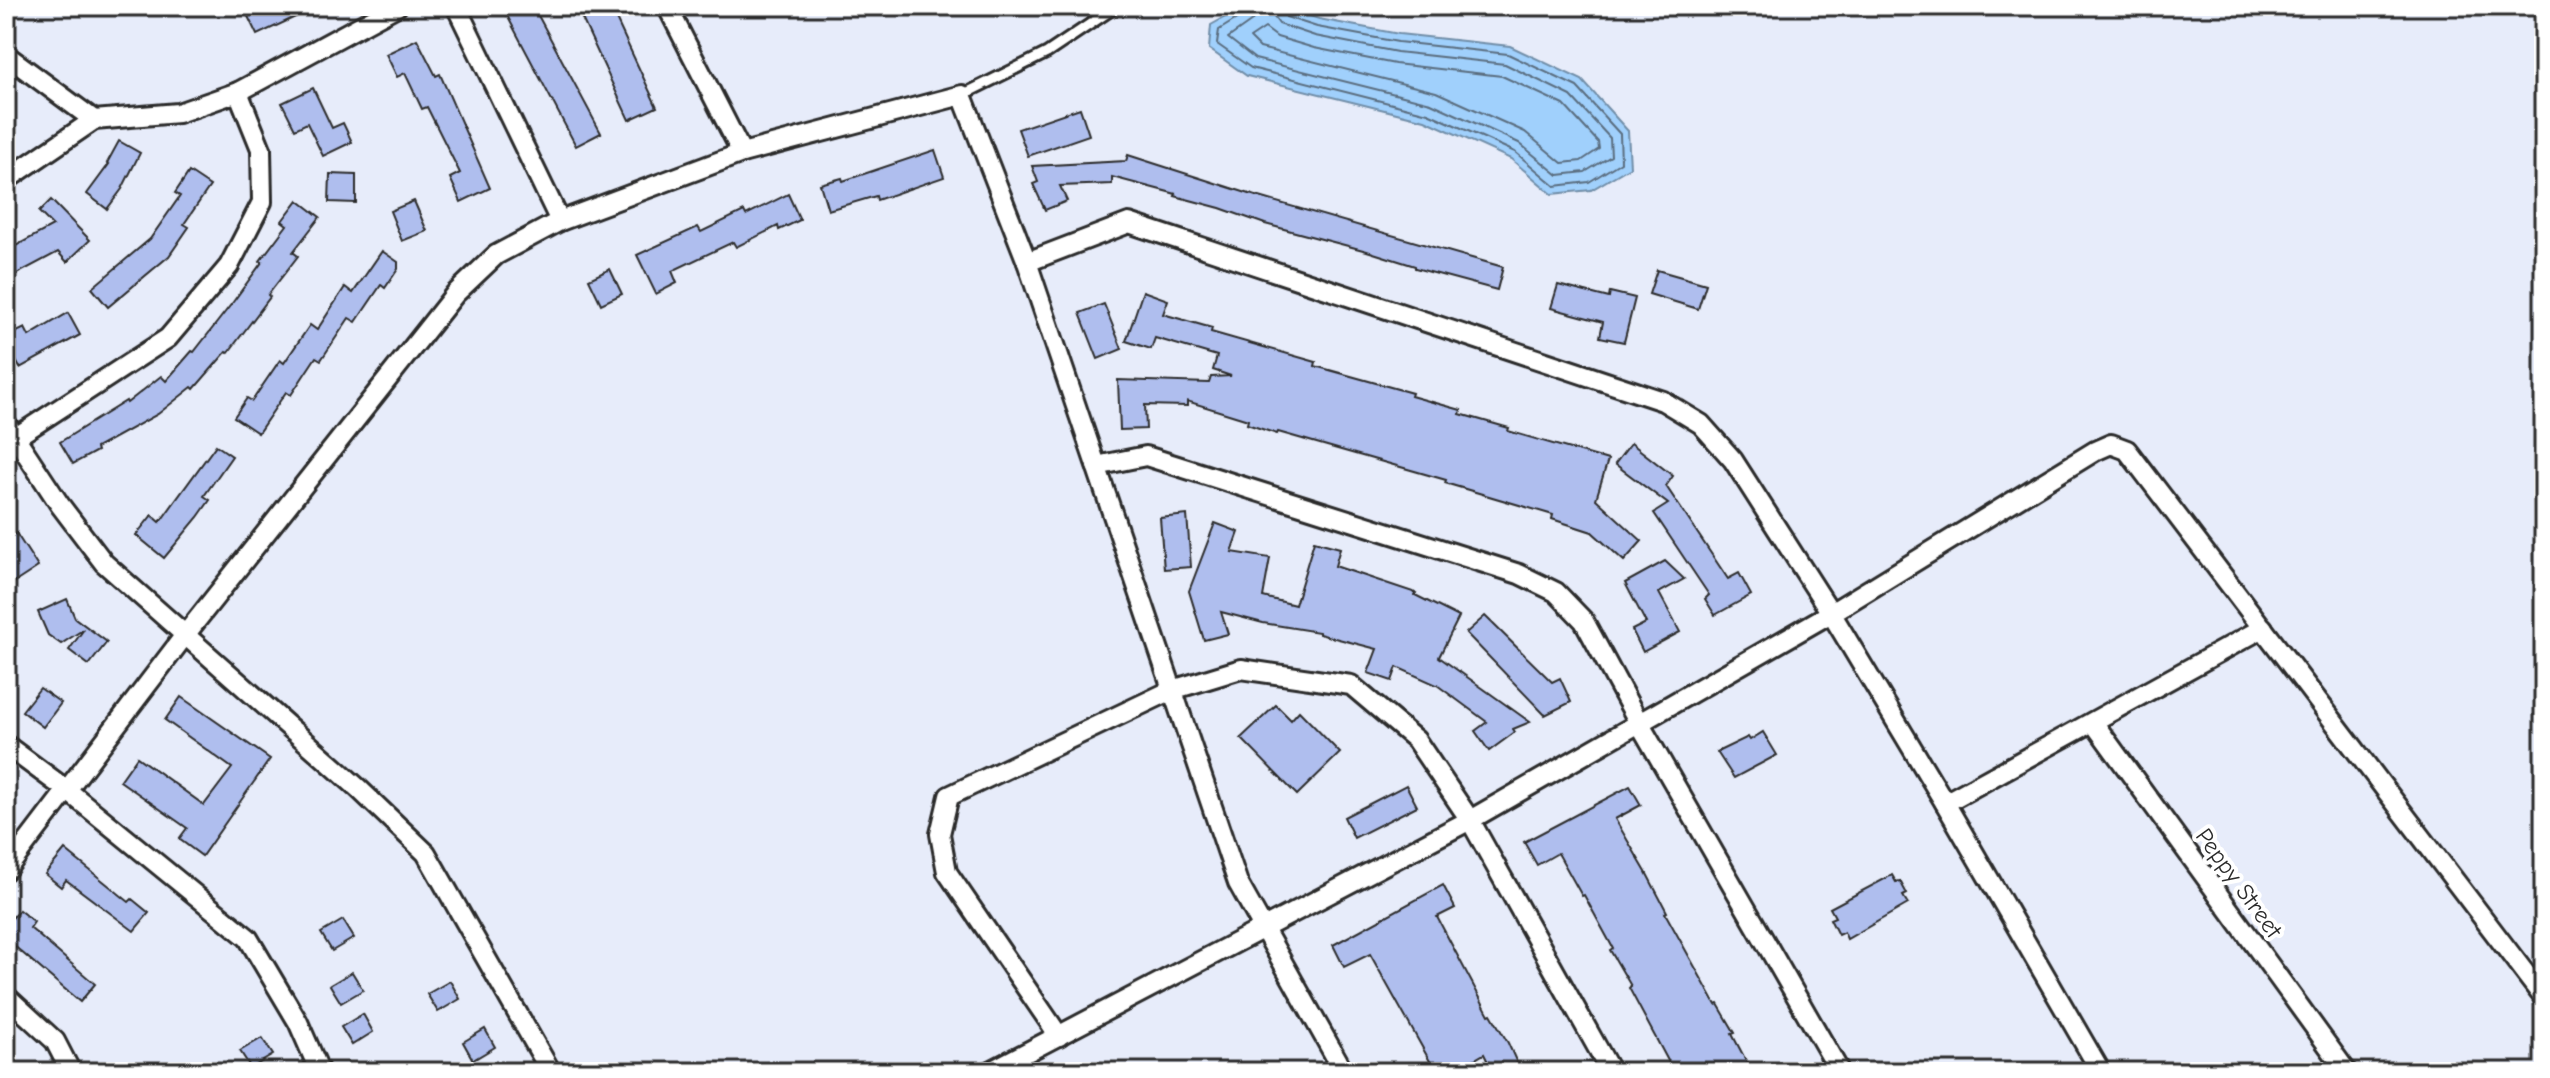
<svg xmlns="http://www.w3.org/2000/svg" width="2550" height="1078" viewBox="0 0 2550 1078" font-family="'Comic Neue',sans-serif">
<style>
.water{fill:#a0d0fc;stroke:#718ea8;stroke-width:2}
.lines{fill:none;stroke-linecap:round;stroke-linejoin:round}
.shore{stroke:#5a6d7f;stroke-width:2}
.building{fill:#afbeee;stroke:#2b2b2b;stroke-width:2}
.service-casing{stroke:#2b2b2b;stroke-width:15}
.minor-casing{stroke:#2b2b2b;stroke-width:24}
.service{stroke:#fff;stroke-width:9}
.minor{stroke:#fff;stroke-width:18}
.labels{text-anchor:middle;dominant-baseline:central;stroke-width:8;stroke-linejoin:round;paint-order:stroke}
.street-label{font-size:24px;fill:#2b2b2b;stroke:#fff}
</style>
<rect width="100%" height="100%" fill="#e7ecfa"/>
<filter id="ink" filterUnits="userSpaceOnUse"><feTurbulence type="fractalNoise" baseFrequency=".0125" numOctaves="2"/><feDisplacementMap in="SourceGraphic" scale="16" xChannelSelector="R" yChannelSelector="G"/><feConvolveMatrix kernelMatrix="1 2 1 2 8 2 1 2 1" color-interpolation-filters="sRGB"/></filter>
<g filter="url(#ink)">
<polygon class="water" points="1279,6 1319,19 1399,34 1510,46 1582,80 1628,131 1630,167 1591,190 1552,194 1511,159 1425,120 1247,76 1209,49 1211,25 1238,10"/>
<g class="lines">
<g class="shore">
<polyline points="1246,6 1243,15 1219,30 1217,44 1251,68 1428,113 1515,152 1555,186 1589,182 1621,162 1620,134 1577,87 1508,54 1398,42 1317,27 1286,17 1281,6"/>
<polyline points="1256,6 1252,21 1228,38 1255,59 1431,103 1519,143 1558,175 1585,172 1611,156 1610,138 1571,96 1505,64 1397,52 1315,36 1279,24 1273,16 1271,6"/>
<polygon points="1265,28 1277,37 1314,48 1395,64 1502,76 1564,105 1598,142 1599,149 1581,161 1562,163 1525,132 1436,92 1260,48 1250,38"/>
</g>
</g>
<g class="building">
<polygon points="243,6 319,6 257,35"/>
<polygon points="502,6 533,6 601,133 576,146"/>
<polygon points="593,6 610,6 657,107 629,120 579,12"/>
<polygon points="417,39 436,76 440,74 490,188 461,202 450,178 460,173 427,107 422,109 405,73 397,77 386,54"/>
<polygon points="313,88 332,128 343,123 352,142 323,156 307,123 295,129 282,103"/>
<polygon points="1080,108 1089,135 1028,156 1018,129"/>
<polygon points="119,141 140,153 122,189 107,209 87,194 109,164 107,163"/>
<polygon points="935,150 944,177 877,200 876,196 828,210 820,184 842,178 843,181"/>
<polygon points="1128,155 1256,196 1503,267 1497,290 1415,268 1415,266 1367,251 1265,224 1220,208 1175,196 1176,194 1112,177 1112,184 1060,186 1067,201 1045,210 1033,184 1038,182 1032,166 1126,161"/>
<polygon points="189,172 210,186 184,224 189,227 169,256 108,307 92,288 150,239 180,196 175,193"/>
<polygon points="330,174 356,175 356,203 329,202"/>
<polygon points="788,194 800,220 779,230 778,226 736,247 733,242 672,271 677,283 656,294 637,255 698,227 701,232 744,211 746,215"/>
<polygon points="51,200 90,240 67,262 58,252 15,275 6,258 6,251 53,226 39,212"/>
<polygon points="298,200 320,217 293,252 298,256 268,295 270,297 228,353 226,352 194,389 192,387 158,414 96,448 97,451 73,464 60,442 126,401 127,403 161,376 166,381 192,351 194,352 233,302 262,262 260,261 287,225 282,221"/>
<polygon points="414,201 427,231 402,241 390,211"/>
<polygon points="382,251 398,262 398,269 385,288 381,285 356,322 349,318 321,360 316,357 291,395 286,392 258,433 234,417 247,398 252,401 280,360 284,363 310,325 317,330 345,287 353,293"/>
<polygon points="610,269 622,294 601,304 589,279"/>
<polygon points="1657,270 1706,284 1698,309 1649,294"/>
<polygon points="1558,285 1609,298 1610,292 1635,298 1624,342 1600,337 1603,322 1551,308"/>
<polygon points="1143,291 1168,300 1163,314 1212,328 1211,332 1316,362 1315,366 1412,393 1411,396 1461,410 1460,414 1509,428 1508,431 1608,460 1596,499 1642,541 1624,561 1592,532 1552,519 1553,515 1445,483 1446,480 1278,432 1277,434 1247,424 1248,420 1187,401 1187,406 1145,405 1146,429 1120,430 1118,380 1209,383 1211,377 1231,376 1213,370 1217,356 1155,338 1151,349 1126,341"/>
<polygon points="1104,304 1122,349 1098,359 1080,313"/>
<polygon points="68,313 80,335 20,368 6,343 6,337 25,328 29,336"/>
<polygon points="1631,443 1673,476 1666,486 1728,579 1739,573 1751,595 1715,615 1705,599 1709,595 1654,513 1668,504 1615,464"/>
<polygon points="216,445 232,456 204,496 210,500 198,517 164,558 136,535 152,515 160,522"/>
<polygon points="1187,515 1191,567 1164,569 1160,518"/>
<polygon points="1215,523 1239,532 1232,552 1270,558 1263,597 1295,605 1314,541 1340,548 1335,566 1416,593 1415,595 1459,617 1439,657 1530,722 1513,729 1515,732 1489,751 1475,731 1487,722 1437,685 1397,667 1392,681 1368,673 1377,649 1319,634 1319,632 1263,623 1221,612 1228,634 1204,640 1189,591"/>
<polygon points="16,533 38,567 6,588 6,539"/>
<polygon points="1665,561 1684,579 1659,593 1680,632 1643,652 1632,630 1646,623 1625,583"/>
<polygon points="67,599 75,618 107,642 89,665 69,650 84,629 61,644 48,635 38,612"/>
<polygon points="1485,616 1552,682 1560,678 1571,702 1545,715 1466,633"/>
<polygon points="40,688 61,703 43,727 22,711"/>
<polygon points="181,697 270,759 202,856 179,839 187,828 120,781 137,757 204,805 232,768 165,720"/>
<polygon points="1276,705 1291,720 1299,711 1340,753 1297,795 1241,738"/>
<polygon points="1763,732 1777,755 1734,778 1717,752 1748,737 1750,740"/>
<polygon points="1406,785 1417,806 1354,838 1344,817"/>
<polygon points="1630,786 1641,805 1615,819 1646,872 1667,912 1665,913 1716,1005 1718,1004 1735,1033 1732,1034 1752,1072 1674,1072 1629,988 1631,986 1610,950 1613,948 1584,895 1582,896 1558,853 1537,865 1524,842"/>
<polygon points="65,850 129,902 132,899 149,913 134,931 66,880 61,887 45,874"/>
<polygon points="1892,875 1896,882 1900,881 1907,894 1903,896 1908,904 1847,939 1844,932 1838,935 1830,919 1835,917 1830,908"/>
<polygon points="1443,885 1455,908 1437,917 1489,1015 1491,1014 1508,1043 1521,1072 1493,1072 1484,1054 1453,1072 1436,1072 1370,954 1344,967 1333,945"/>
<polygon points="19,910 34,922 30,928 95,984 80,1002 6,939 6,925"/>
<polygon points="343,920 354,938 332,951 321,933"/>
<polygon points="352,972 363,990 341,1003 330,985"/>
<polygon points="450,981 460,999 438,1012 427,994"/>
<polygon points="363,1014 373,1032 352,1045 341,1027"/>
<polygon points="485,1029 495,1047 473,1060 463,1042"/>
<polygon points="262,1038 273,1055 251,1068 240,1051"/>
</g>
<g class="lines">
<defs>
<polyline id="service" points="962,95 1047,53 1117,6"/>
<g id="minor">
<polyline points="456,6 560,221"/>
<polyline points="667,6 742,153"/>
<polyline points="6,55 94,120"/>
<polyline points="6,180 94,120 178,113 238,92 397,6"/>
<polyline points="1027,262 1129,223 1663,401 1701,424 1733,460 1831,613 1945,803 2101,1072"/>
<polyline points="6,423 60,505 104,563 358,788 426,853 551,1072"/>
<polyline points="16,437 168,338 229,266 262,202 261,149 238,92"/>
<polyline points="1096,466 1146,456 1519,574 1556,592 1584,621 1638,721 1840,1072"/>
<polyline points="2093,722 2347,1072"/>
<polyline points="6,745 68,791 248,938 298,1022 320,1072"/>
<polyline points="1945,803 2263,628"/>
<polyline points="6,870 185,635 455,294 496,255 560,221 742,153 962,95 1027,262 1238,883 1344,1072"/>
<polyline points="6,996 55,1041 71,1072"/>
<polyline points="1059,1036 947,872 940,834 949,796 1172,690 1241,669 1351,685 1416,740 1470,820 1611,1072"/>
<polyline points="989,1072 1470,820 1831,613 2095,451 2111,444 2127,450 2544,998"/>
</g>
</defs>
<use href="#service" class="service-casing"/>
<use href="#minor" class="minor-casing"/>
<use href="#service" class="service"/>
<use href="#minor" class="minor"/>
</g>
</g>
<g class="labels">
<g class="street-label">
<text transform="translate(2239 883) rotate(54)">Peppy Street</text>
</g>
</g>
<rect width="2550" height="1078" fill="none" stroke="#fff" stroke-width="32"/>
<rect x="16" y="16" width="2518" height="1046" fill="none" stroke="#2b2b2b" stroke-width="3" filter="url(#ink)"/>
</svg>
